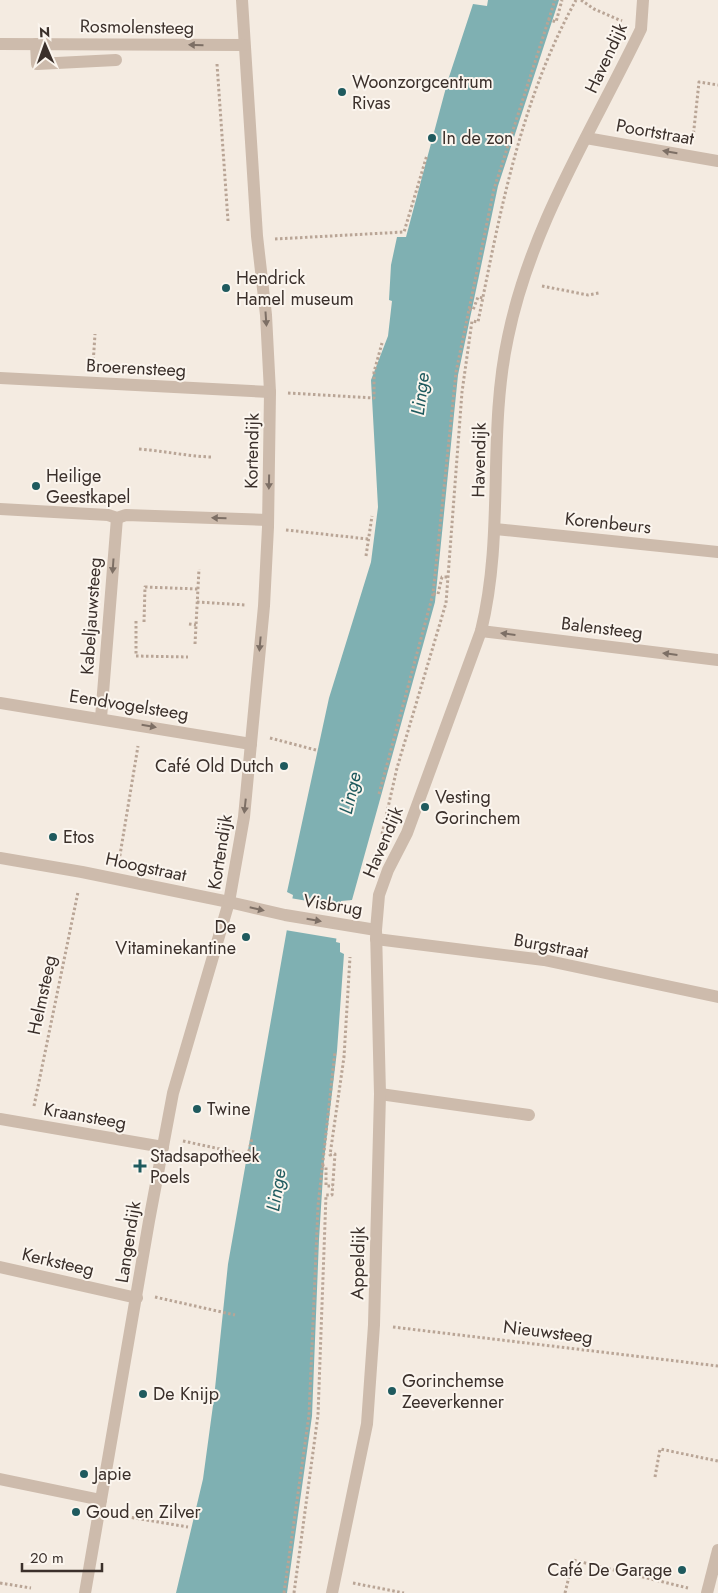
<svg xmlns="http://www.w3.org/2000/svg" width="718" height="1593" viewBox="0 0 718 1593" font-family="Jost,sans-serif">
<style>
.water{fill:#7fb0b2}
.pier{fill:#f4ebe1}
.lines{fill:none;stroke-linecap:round;stroke-linejoin:round}
.path{stroke:#b9a596;stroke-width:3;stroke-dasharray:2.5 2.5;stroke-linecap:butt}
.service{stroke:#cdbbac;stroke-width:12}
.pedestrian{stroke:#cdbbac;stroke-width:12}
.minor{stroke:#cdbbac;stroke-width:12}
.oneway{fill:#7d6f65}
.poi-dot{fill:#1f5a5e;stroke:#fbf5ee;stroke-width:2}
.labels{text-anchor:middle;dominant-baseline:central;stroke-width:4;stroke-linejoin:round;paint-order:stroke}
.street-label{font-size:18px;fill:#3b302b;stroke:#fbf5ee}
.poi-label{font-size:18px;fill:#3b302b;stroke:#fbf5ee;text-anchor:start}
.water-label{font-size:19px;font-style:italic;fill:#1f5a5e;stroke:#fbf5ee}
</style>
<rect width="100%" height="100%" fill="#f4ebe1"/>
<polygon class="water" points="488,0 559,0 498,186 458,375 435,602 352,900 341,901 336,942 340,943 340,952 344,954 337,1051 324,1160 319,1239 312,1416 287,1593 176,1593 203,1479 214,1398 228,1264 293,895 287,892 329,698 371,562 378,507 371,380 388,336 392,301 389,300 391,265 397,237 406,237 448,80 473,4 487,6"/>
<polygon class="pier" points="290,898 343,907 339,939 285,930"/>
<g class="lines">
<g class="path">
<polyline points="581,0 594,9 622,21"/>
<polyline points="548,19 556,22 562,0"/>
<polyline points="217,64 228,221"/>
<polyline points="693,138 699,82 718,85"/>
<polyline points="275,239 404,232 427,155"/>
<polyline points="542,286 588,295 599,293"/>
<polyline points="469,309 473,310 478,297 483,298"/>
<polyline points="93,365 95,334"/>
<polyline points="288,393 374,398 374,372 382,343"/>
<path d="M139 449C164 451 186 456 211 457"/>
<polyline points="286,530 368,539"/>
<polyline points="366,556 372,516"/>
<polyline points="433,594 438,594 442,577 448,577"/>
<polyline points="197,602 246,605"/>
<polyline points="136,621 136,656 188,657"/>
<polyline points="144,622 145,587 198,589"/>
<polyline points="189,624 196,625"/>
<polyline points="195,644 199,569"/>
<polyline points="270,738 316,750"/>
<polyline points="379,794 433,594 456,372 494,189 555,0"/>
<path d="M382 834 397 768 446 603 462 392 472 321 478 322C500 212 521 99 576 0"/>
<polyline points="119,861 138,746"/>
<polyline points="34,1106 78,892"/>
<polyline points="183,1141 248,1155 252,1138"/>
<polyline points="322,1165 326,1167 326,1186 333,1186"/>
<polyline points="155,1297 235,1315"/>
<polyline points="393,1327 718,1366"/>
<polyline points="655,1477 660,1449 718,1461"/>
<polyline points="117,1515 188,1527"/>
<polyline points="0,1583 31,1588"/>
<polyline points="353,1583 404,1593"/>
<polyline points="284,1593 309,1415 318,1206 335,1051"/>
<polyline points="294,1593 318,1415 326,1195 332,1195 335,1154 330,1155 344,1057 350,957"/>
<polyline points="565,1593 573,1560 688,1588"/>
</g>
<g class="service">
<polyline points="36,44 37,64 116,60"/>
<polyline points="380,1094 529,1115"/>
<polyline points="0,1267 137,1298"/>
<polyline points="0,1479 101,1500"/>
</g>
<g class="pedestrian">
<polyline points="0,858 82,872 229,902 173,1093 149,1221 85,1593"/>
<polyline points="0,1119 163,1147"/>
</g>
<g class="minor">
<polyline points="242,0 257,236 266,315 270,392 268,527 264,606 244,817 229,902 285,915 376,930"/>
<polyline points="0,44 244,45"/>
<polyline points="586,138 718,161"/>
<polyline points="0,378 270,392"/>
<polyline points="0,509 108,515 117,518 126,515 268,520"/>
<polyline points="495,529 718,552"/>
<polyline points="481,631 718,660"/>
<polyline points="0,703 251,744"/>
<polyline points="101,718 117,518"/>
<polyline points="376,939 544,960 718,997"/>
<path d="M332 1593 367 1424 374 1325 380 1094 376 930 379 895 388 870 407 833 481 631C505 534 487 434 508 337 531 225 592 131 641 29L643 0"/>
<polyline points="707,1593 718,1550"/>
</g>
</g>
<defs><path id="oneway-solid" d="M-6-.8H1V-3.2L6.5 0L1 3.2V.8H-6Z" transform="scale(1.25)"/></defs>
<g class="oneway">
<use href="#oneway-solid" transform="translate(196 45) rotate(-179)"/>
<use href="#oneway-solid" transform="translate(670 152) rotate(-170)"/>
<use href="#oneway-solid" transform="translate(266 319) rotate(86)"/>
<use href="#oneway-solid" transform="translate(269 482) rotate(91)"/>
<use href="#oneway-solid" transform="translate(219 518) rotate(-178)"/>
<use href="#oneway-solid" transform="translate(113 566) rotate(94)"/>
<use href="#oneway-solid" transform="translate(508 634) rotate(-173)"/>
<use href="#oneway-solid" transform="translate(260 644) rotate(95)"/>
<use href="#oneway-solid" transform="translate(670 654) rotate(-173)"/>
<use href="#oneway-solid" transform="translate(149 726) rotate(10)"/>
<use href="#oneway-solid" transform="translate(245 806) rotate(96)"/>
<use href="#oneway-solid" transform="translate(257 909) rotate(13)"/>
<use href="#oneway-solid" transform="translate(314 920) rotate(10)"/>
</g>
<g class="poi-dot">
<circle cx="342" cy="92" r="5"/>
<circle cx="432" cy="138" r="5"/>
<circle cx="226" cy="288" r="5"/>
<circle cx="36" cy="486" r="5"/>
<circle cx="284" cy="766" r="5"/>
<circle cx="425" cy="807" r="5"/>
<circle cx="53" cy="837" r="5"/>
<circle cx="246" cy="937" r="5"/>
<circle cx="197" cy="1109" r="5"/>
<path d="M137.5 1158.5h5v5h5v5h-5v5h-5v-5h-5v-5h5z"/>
<circle cx="392" cy="1391" r="5"/>
<circle cx="143" cy="1394" r="5"/>
<circle cx="84" cy="1474" r="5"/>
<circle cx="76" cy="1512" r="5"/>
<circle cx="682" cy="1570" r="5"/>
</g>
<g class="labels">
<g class="street-label">
<text transform="translate(137 27) rotate(1)">Rosmolensteeg</text>
<text transform="translate(606 58) rotate(-65)">Havendijk</text>
<text transform="translate(655 132) rotate(10)">Poortstraat</text>
<text transform="translate(136 368) rotate(3)">Broerensteeg</text>
<text transform="translate(252 451) rotate(-89)">Kortendijk</text>
<text transform="translate(479 460) rotate(-89)">Havendijk</text>
<text transform="translate(608 523) rotate(6)">Korenbeurs</text>
<text transform="translate(91 616) rotate(-86)">Kabeljauwsteeg</text>
<text transform="translate(602 628) rotate(7)">Balensteeg</text>
<text transform="translate(129 705) rotate(9)">Eendvogelsteeg</text>
<text transform="translate(383 842) rotate(-67)">Havendijk</text>
<text transform="translate(220 852) rotate(-81)">Kortendijk</text>
<text transform="translate(146 867) rotate(12)">Hoogstraat</text>
<text transform="translate(333 905) rotate(9)">Visbrug</text>
<text transform="translate(551 946) rotate(10)">Burgstraat</text>
<text transform="translate(42 995) rotate(-78)">Helmsteeg</text>
<text transform="translate(85 1116) rotate(10)">Kraansteeg</text>
<text transform="translate(128 1242) rotate(-81)">Langendijk</text>
<text transform="translate(58 1262) rotate(13)">Kerksteeg</text>
<text transform="translate(358 1263) rotate(-89)">Appeldijk</text>
<text transform="translate(548 1332) rotate(7)">Nieuwsteeg</text>
</g>
<g class="poi-label">
<text x="352" y="82">Woonzorgcentrum<tspan x="352" dy="21">Rivas</tspan></text>
<text x="442" y="138">In de zon</text>
<text x="236" y="278">Hendrick<tspan x="236" dy="21">Hamel museum</tspan></text>
<text x="46" y="476">Heilige<tspan x="46" dy="21">Geestkapel</tspan></text>
<text x="274" y="766" text-anchor="end">Café Old Dutch</text>
<text x="435" y="797">Vesting<tspan x="435" dy="21">Gorinchem</tspan></text>
<text x="63" y="837">Etos</text>
<text x="236" y="927" text-anchor="end">De<tspan x="236" dy="21">Vitaminekantine</tspan></text>
<text x="207" y="1109">Twine</text>
<text x="150" y="1156">Stadsapotheek<tspan x="150" dy="21">Poels</tspan></text>
<text x="402" y="1381">Gorinchemse<tspan x="402" dy="21">Zeeverkenner</tspan></text>
<text x="153" y="1394">De Knijp</text>
<text x="94" y="1474">Japie</text>
<text x="86" y="1512">Goud en Zilver</text>
<text x="672" y="1570" text-anchor="end">Café De Garage</text>
</g>
<g class="water-label">
<text transform="translate(420 394) rotate(-83)">Linge</text>
<text transform="translate(350 793) rotate(-77)">Linge</text>
<text transform="translate(276 1190) rotate(-81)">Linge</text>
</g>
</g>
<g transform="translate(45 45) rotate(358)" stroke="#fbf5ee" stroke-width="4" paint-order="stroke">
<path d="M0-4L9 19L0 12L-9 19Z" fill="#3b302b"/>
<text y="-8" font-size="14" font-weight="bold" text-anchor="middle" fill="#3b302b">N</text>
</g>
<path d="M22 1563v8h80v-8" fill="none" stroke="#3b302b" stroke-width="2.5"/>
<text x="30" y="1563" font-size="15" fill="#3b302b" stroke="#fbf5ee" stroke-width="4" paint-order="stroke">20 m</text>
</svg>
